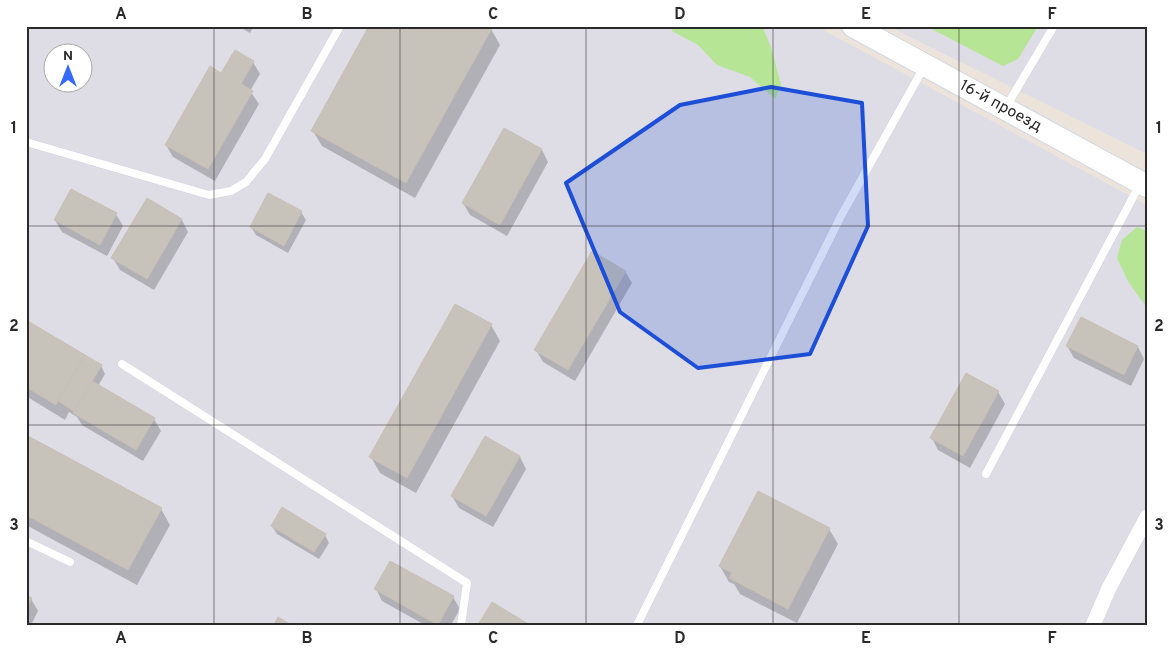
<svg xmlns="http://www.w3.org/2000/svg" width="1173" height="651" viewBox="0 0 1173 651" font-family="Overpass,sans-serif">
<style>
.industrial{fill:#dedce4;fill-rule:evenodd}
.green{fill:#b6e595}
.shadow{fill:#0003}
.building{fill:#c7c2ba;stroke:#c8c0b5}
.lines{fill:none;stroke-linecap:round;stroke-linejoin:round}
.lane-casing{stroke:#d0d5e3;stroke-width:9}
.street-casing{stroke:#d0d5e3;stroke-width:16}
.secondary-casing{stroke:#d0d5e3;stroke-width:24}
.lane{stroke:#fff;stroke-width:8}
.street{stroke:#fff;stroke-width:15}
.secondary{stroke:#fff;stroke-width:22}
.marked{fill:#1d4ed8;fill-opacity:0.2;stroke:#1d4ed8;stroke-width:4;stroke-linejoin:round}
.grid{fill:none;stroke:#2a2a2a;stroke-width:1;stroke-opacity:0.55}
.labels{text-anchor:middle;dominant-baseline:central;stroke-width:5;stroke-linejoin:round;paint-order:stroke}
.street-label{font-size:16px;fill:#2a2a2a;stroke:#fff}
.neatline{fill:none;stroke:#2a2a2a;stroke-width:2}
.grid-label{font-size:16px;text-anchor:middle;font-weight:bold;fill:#2a2a2a}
</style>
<rect width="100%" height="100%" fill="#ece4db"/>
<g class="industrial">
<path d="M26 26H816L1147 205V625H26ZM52 52H82V82H52Z"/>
<polygon points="889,26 1147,26 1147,154 904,34"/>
</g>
<g class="green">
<polygon points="672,26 762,26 771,47 781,85 775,99 750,77 717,65 698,45 672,31"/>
<polygon points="926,26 1038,26 1018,59 1003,66"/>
<polygon points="1137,227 1147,231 1147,308 1129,283 1117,258 1122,240"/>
</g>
<g class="shadow">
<polygon points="238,26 254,26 250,33"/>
<polygon points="491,29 500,45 415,198 322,146 313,131"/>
<polygon points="236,51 253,62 260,74 250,91 259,104 215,181 173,157 166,145 222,75"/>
<polygon points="505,130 542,150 548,162 507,236 470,215 463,203"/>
<polygon points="147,200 182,220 188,232 154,290 120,270 113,258"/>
<polygon points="301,212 306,220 288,253 256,235 251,227"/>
<polygon points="116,214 123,226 107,256 62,232 55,220"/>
<polygon points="625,271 632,283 575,381 543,362 536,350"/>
<polygon points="1081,319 1138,347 1144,359 1131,386 1074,358 1067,346"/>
<polygon points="26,322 101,366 105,374 98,386 154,419 161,431 143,461 82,425 77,417 69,412 65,420 26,396"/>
<polygon points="491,325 500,341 416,493 380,473 371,457"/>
<polygon points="998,392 1005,404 970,468 938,450 932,438"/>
<polygon points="26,436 161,509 170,525 137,585 26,525"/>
<polygon points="485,438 520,457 526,469 493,527 459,508 452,496"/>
<polygon points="272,526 325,535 329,543 319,559 277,534"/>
<polygon points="829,529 838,544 797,623 740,594 734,584 729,582 720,566"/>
<polygon points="376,589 453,597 460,609 451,625 425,625 382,601"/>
<polygon points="26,597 31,599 38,611 31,625 26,625"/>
</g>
<g class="building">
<polygon points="369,26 488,26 492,28 406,183 311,131"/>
<polygon points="235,50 254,61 241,84 253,91 208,169 165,145 210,66 221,73"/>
<polygon points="504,128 542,149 500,225 462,203"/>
<polygon points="71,189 117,213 100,245 54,220"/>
<polygon points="268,193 302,211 284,246 250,227"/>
<polygon points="147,198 182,219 147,279 111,258"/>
<polygon points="592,251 626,271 568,370 534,350"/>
<polygon points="455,304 492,324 407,478 369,457"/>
<polygon points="1081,317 1138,346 1124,375 1066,346"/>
<polygon points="26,320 85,355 56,405 26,387"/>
<polygon points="85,355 102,365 74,411 58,401"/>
<polygon points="966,373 999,391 963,456 930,438"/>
<polygon points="92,381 155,418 136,450 73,413"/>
<polygon points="26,435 162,508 128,570 26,515"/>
<polygon points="485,436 520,456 486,516 451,496"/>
<polygon points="758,491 830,528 788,609 729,578 732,573 719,566"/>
<polygon points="282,507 326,534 314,552 271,526"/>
<polygon points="390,561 454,596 438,625 374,589"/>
<polygon points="26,595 32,598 26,610"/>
<polygon points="492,602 530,625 478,625"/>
<polygon points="278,617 291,625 274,625"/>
</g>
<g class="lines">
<defs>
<g id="lane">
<polyline points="1006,107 1054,26"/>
<polyline points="26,142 209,195 231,191 246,182 265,159 340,26"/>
<polyline points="122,364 467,583 461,625"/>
<polyline points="986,474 1140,184"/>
<polyline points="26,541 70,562"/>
<polyline points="637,625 841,216 924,67"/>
</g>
<polyline id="street" points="1093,625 1109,588 1147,517"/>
<g id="secondary">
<path id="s1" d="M853 26 1147 186"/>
</g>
</defs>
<use href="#lane" class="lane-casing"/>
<use href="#street" class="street-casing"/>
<use href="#secondary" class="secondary-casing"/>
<use href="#lane" class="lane"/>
<use href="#street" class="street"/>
<use href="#secondary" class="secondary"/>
</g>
<path class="marked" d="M771 87 862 103 868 226 810 354 698 368 620 312 566 183 680 105Z"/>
<path class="grid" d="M214 26V625M400 26V625M586 26V625M773 26V625M959 26V625M26 226H1147M26 425H1147"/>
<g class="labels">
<g class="street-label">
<text stroke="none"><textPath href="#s1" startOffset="168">16-й проезд</textPath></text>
</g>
</g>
<rect width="1173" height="651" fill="none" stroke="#ffffff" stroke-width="55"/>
<g transform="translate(68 68)"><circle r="24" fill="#ffffff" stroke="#aaaaaa"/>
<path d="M0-4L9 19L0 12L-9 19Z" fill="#356aff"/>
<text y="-8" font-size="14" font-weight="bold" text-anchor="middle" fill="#2a2a2a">N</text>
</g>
<rect x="28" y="28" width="1118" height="596" class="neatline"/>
<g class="grid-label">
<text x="121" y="19">A</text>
<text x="307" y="19">B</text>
<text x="493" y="19">C</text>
<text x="680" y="19">D</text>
<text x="866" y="19">E</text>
<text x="1052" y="19">F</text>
<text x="14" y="133">1</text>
<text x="1159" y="133">1</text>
<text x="14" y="331">2</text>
<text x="1159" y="331">2</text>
<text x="14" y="530">3</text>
<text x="1159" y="530">3</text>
<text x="121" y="643">A</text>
<text x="307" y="643">B</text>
<text x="493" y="643">C</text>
<text x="680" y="643">D</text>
<text x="866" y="643">E</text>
<text x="1052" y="643">F</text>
</g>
</svg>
